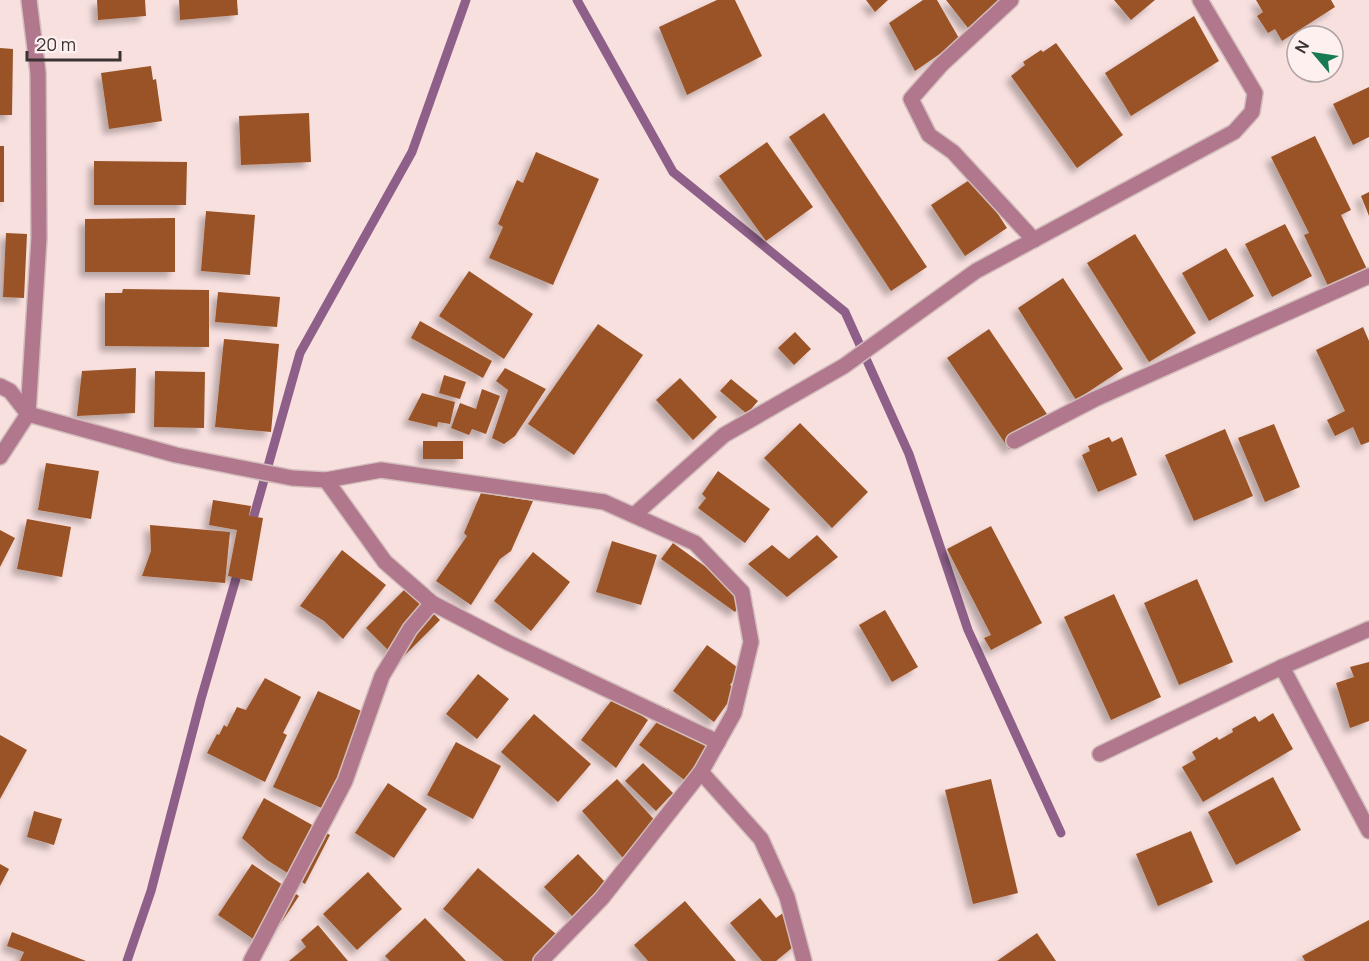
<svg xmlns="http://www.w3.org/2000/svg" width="1369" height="961" viewBox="0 0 1369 961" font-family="Manrope,sans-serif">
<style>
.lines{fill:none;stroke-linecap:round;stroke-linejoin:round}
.stream{stroke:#8e6089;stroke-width:9}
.building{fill:#9a5325;filter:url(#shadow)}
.minor-casing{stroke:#d2bdbc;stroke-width:18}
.minor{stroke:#b1778d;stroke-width:15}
</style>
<defs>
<filter id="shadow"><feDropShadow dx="-5.5" dy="5.5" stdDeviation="3" flood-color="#0004"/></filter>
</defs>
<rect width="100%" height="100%" fill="#f8e0df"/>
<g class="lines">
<g class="stream">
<polyline points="577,0 673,172 845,312 909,454 968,630 1061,833"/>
<polyline points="251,526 300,353 412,152 466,0"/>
<polyline points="127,961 151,891 201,699 239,568"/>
</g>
</g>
<g class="building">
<polygon points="97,0 145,0 146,16 98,20"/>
<polygon points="179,0 237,0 238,15 180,20"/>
<polygon points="717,0 735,0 762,56 687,95 659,27"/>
<polygon points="866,0 888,0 875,12"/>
<polygon points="923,0 937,0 960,40 915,71 889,23"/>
<polygon points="946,0 1004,0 968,28"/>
<polygon points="1114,0 1155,0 1131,20"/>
<polygon points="1256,0 1331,0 1335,7 1282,41 1275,29 1268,33 1257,16 1263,12"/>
<polygon points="1194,16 1219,61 1131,116 1105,73"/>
<polygon points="1056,43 1123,135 1077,168 1011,76 1025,65 1023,62 1041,50 1043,52"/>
<polygon points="0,48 13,49 12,115 0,115"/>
<polygon points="151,66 153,80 156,79 162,121 109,129 101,73"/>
<polygon points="1369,87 1369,137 1353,145 1333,104"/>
<polygon points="309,113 311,162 241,165 239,116"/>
<polygon points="824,113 927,267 891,291 789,137"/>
<polygon points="1315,136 1351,210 1341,215 1367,269 1329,288 1304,235 1309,233 1271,157"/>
<polygon points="767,142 813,207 766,241 719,176"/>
<rect x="0" y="146" width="4" height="56"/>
<polygon points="536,152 599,179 553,285 489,258 503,227 498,224 517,180 523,183"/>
<polygon points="94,161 187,162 186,205 94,205"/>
<polygon points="974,177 1007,228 965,256 931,205"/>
<polygon points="1369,192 1369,216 1361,196"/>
<polygon points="206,211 255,215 250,275 201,271"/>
<polygon points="175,218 175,272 85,272 85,219"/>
<polygon points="1285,224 1312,276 1272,297 1245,244"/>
<polygon points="6,233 27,234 24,298 3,297"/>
<polygon points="1135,234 1196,333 1149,362 1087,263"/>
<polygon points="1226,248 1254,296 1209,321 1182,273"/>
<polygon points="469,271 533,314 504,359 439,316"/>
<polygon points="1063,278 1123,369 1076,400 1018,308"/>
<polygon points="123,289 209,290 209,347 105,346 105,293 122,293"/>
<polygon points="218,292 280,297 277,327 215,322"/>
<polygon points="420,321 492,361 483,378 411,338"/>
<polygon points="598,324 643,355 574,455 528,424"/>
<polygon points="1363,327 1369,341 1369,442 1361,445 1353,427 1335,436 1327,420 1345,411 1316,350"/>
<polygon points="989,329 1051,420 1009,449 947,358"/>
<polygon points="795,332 811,349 794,365 778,348"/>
<polygon points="224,339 279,344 271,432 215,427"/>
<polygon points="136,368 135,413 77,416 82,371"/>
<polygon points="505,368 546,389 515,436 504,444 492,438 508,390 496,381"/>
<polygon points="155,371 205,372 204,428 154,427"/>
<polygon points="444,375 466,382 460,399 439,393"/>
<polygon points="680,378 717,417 693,440 656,400"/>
<polygon points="731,379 758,401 747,414 720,391"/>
<polygon points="482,389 500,396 486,434 472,429 469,435 451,428 460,403 476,409"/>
<polygon points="422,393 455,402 450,424 438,422 437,427 408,420"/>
<polygon points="800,423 868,492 832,528 764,458"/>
<polygon points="1274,424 1300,487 1265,502 1238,438"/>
<polygon points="1225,429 1253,496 1194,521 1165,455"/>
<polygon points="1109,437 1112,442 1122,437 1137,475 1098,492 1082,455 1090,451 1088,446"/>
<rect x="423" y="441" width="40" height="18"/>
<polygon points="46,463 99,471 91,519 38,510"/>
<polygon points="718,471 770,509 745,543 698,508 706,498 702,494"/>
<polygon points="481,493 533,501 511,551 500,559 471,605 436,581 467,536 464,533"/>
<polygon points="213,500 251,506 249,516 263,518 252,581 228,576 237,530 209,525"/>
<polygon points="27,519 71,527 62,577 17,569"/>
<polygon points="150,525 230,532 225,583 142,576 151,551"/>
<polygon points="991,526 1042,623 991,650 984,638 991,635 947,549"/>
<polygon points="0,530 15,538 0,567"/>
<polygon points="817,535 838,557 787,597 748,564 772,545 789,559"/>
<polygon points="612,541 657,555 641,605 596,592"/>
<polygon points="673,543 746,596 735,612 661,559"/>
<polygon points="342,550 386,585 343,639 324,621 300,606"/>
<polygon points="533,552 570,582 531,631 494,601"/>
<polygon points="1197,579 1233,662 1179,685 1144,603"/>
<polygon points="407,587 440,620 399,661 366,628"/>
<polygon points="1114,594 1161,697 1111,720 1064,617"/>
<polygon points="885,610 918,667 892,682 859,625"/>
<polygon points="707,645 741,670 730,685 737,690 714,722 673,691"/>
<polygon points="1369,662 1369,721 1350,728 1336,683 1354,677 1350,667"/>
<polygon points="478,674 509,699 477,739 446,714"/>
<polygon points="265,678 301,697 283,733 287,735 265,782 207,753 217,734 219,735 224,725 227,727 237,707 246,710"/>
<polygon points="318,691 368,714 324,809 273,787"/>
<polygon points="615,696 648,720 616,768 581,740"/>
<polygon points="668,708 716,746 687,782 639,745"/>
<polygon points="1273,713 1293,749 1203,802 1182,767 1196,759 1192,752 1217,737 1219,740 1233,732 1232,729 1255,716 1259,722"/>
<polygon points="534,714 591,764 558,802 501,752"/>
<polygon points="0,735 27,750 0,799"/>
<polygon points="456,742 501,766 473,819 427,795"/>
<polygon points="643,763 673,793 656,811 625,781"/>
<polygon points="1273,777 1301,830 1236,865 1208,812"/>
<polygon points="617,779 660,826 624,859 582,811"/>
<polygon points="991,779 1018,893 973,904 945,790"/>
<polygon points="388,783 427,809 394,858 355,833"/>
<polygon points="264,798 330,835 305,884 267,860 242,838"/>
<polygon points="34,811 62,819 54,845 27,837"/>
<polygon points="1191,831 1213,882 1158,906 1136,854"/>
<polygon points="578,854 608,885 574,918 544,887"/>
<polygon points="0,864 9,869 0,886"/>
<polygon points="252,864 299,896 265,947 218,915"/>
<polygon points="478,868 556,934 533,961 504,961 443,909"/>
<polygon points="368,872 402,909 357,950 323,914"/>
<polygon points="760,898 776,918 783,913 796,927 798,943 776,961 762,961 730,923"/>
<polygon points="685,901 736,961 648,961 634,945"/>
<polygon points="425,918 466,961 390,961 385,956"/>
<polygon points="1369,920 1369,961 1305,961 1302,956"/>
<polygon points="318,925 348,961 289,961 306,947 301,940"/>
<polygon points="12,932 86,961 20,961 24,952 7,946"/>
<polygon points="1037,933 1056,961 997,961"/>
</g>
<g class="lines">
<defs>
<g id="minor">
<polyline points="1011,0 941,65 911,99 929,135 953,152 1034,240"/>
<polyline points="0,386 10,391 28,414 176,455 292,478 326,480 381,470 604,502 695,543 742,592 751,642 734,713 701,772 602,898 541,961"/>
<polyline points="1014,441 1095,399 1369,276"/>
<polyline points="0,457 28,414 39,238 38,73 29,0"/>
<polyline points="326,480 385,562 432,603 507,642 718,742"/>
<polyline points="634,515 724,435 844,366 976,271 1234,132 1252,112 1255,93 1200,0"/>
<polyline points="1282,667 1369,831"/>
<polyline points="1100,754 1282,667 1369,629"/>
<polyline points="701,772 761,839 787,897 804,961"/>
<polyline points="251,961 345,781 382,676 410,629 432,603"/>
</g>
</defs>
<use href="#minor" class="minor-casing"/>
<use href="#minor" class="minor"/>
</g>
<g transform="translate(1315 54) rotate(299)"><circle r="28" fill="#fef0ef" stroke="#b0a4a3" stroke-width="1.5"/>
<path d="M0-4.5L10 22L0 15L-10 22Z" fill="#187a52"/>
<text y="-9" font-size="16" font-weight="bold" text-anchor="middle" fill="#3b3332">N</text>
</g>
<path d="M27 51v9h93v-9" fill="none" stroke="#3b3332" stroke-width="3"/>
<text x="36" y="51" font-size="18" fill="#3b3332" stroke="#fef0ef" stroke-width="4.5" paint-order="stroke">20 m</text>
</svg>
